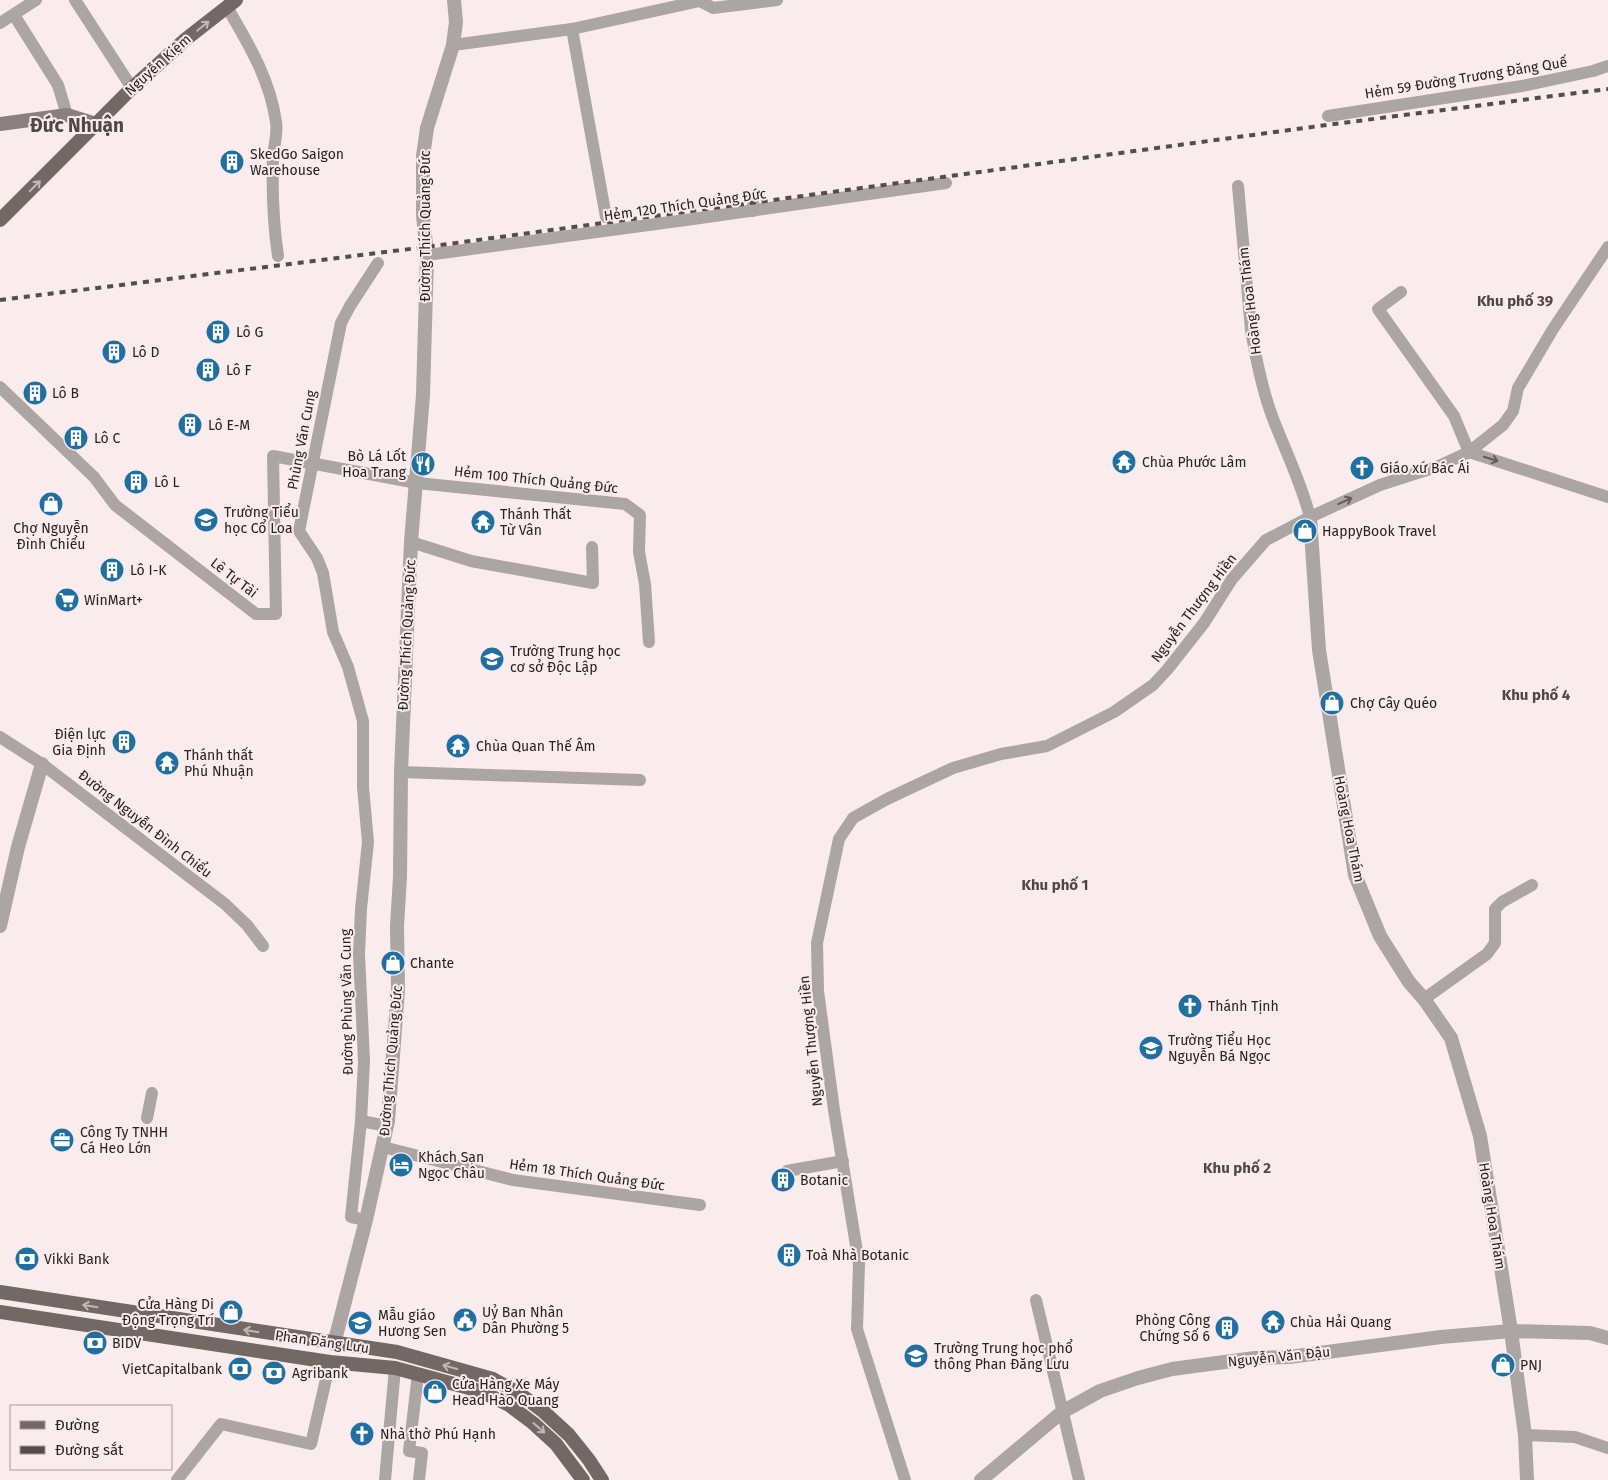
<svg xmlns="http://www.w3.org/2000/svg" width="1608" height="1480" viewBox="0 0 1608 1480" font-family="'Fira Sans',sans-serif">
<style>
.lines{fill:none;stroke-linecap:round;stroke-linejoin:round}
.minor{stroke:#aba5a3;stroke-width:12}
.tertiary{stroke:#aba5a3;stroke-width:14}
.secondary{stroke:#8a817e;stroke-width:14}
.primary{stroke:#726864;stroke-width:14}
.rail{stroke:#544c4d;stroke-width:4;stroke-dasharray:6 6;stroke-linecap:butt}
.oneway{stroke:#c4b7b6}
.oneway2{stroke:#625d5c}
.labels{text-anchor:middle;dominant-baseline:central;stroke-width:4;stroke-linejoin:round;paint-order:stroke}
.street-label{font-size:14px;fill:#272222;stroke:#faebec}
.poi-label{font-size:14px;fill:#272222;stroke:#faebec;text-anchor:start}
.neighbourhood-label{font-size:15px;font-weight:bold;fill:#514545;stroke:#faebec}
.district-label{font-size:19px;font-weight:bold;fill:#514545;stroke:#faebec}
</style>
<rect width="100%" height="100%" fill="#faebec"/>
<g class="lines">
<g class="minor">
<polyline points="75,0 132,88"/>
<path d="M227 7C248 43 270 79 276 122 278 133 274 145 273 156 272 189 273 223 278 256"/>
<polyline points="14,15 58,85 67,115"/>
<polyline points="0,23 36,0"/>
<polyline points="572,29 606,217"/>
<polyline points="453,45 572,29 700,1 713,8 777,0"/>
<polyline points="1328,116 1522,86 1593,71 1608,66"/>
<path d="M1238 186 1251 330C1256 359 1262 389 1272 416 1285 450 1301 482 1310 517"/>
<polyline points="753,211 753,196"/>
<polyline points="427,255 693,219 946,183"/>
<polyline points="1401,292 1378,309 1454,416 1469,452 1503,425 1513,411 1518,388 1553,329 1608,247"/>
<polyline points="0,387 94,477 115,505 256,614 276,614 273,456 417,483 625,504 640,515 639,552 645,584 649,642"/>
<polyline points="411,542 471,561 593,583 592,547"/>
<polyline points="0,737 42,764 225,904 247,925 263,946"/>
<polyline points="401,772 640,780"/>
<polyline points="1424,999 1487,954 1495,943 1495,909 1502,902 1532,885"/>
<polyline points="147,1118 152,1093"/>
<polyline points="361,1121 387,1126"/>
<polyline points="383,1147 513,1180 700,1205"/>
<polyline points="787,1171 843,1161"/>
<polyline points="366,1220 351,1217 361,1121 364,1061 359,954 361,909 368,842 363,787 363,721 348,667 333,632 323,573 317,558 299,531 341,323 350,306 378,263"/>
<polyline points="1036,1300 1079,1480"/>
<polyline points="418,1374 409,1451 422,1453 419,1480"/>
<polyline points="1525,1435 1575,1437 1608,1448"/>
<polyline points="177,1480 221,1424 311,1444 330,1362"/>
<polyline points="385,1480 395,1368"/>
<polyline points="905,1480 857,1329 859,1264 834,1110 818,991 817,943 839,839 853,818 887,799 953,768 1001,754 1047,746 1114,712 1153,685 1167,670 1204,623 1232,579 1266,540 1310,517 1380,485 1439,466 1469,452 1608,497"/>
</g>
<g class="tertiary">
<polyline points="1310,517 1319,650 1355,875 1380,936 1409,982 1424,999 1451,1038 1480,1136 1511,1331 1525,1435 1527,1480"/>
<polyline points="0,926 18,847 42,764"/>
<polyline points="334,1344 366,1220 388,1121 398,990 397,926 400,877 401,772 408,608 411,542 423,395 427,255 423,215 423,156 427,128 453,45 456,22 454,0"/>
<polyline points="981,1480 1062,1412 1100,1391 1138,1378 1172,1369 1255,1358 1289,1357 1441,1337 1511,1331 1590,1333 1608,1338"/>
</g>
<polyline class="secondary" points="0,124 67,115 96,124"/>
<g class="primary">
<polyline points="0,220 132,88 186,39 236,0"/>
<polyline points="0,1292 397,1352 493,1379 520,1394 544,1412 569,1435 589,1460 602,1480"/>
<polyline points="0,1312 330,1362 395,1368 480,1391 509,1405 533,1423 556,1444 583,1480"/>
</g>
<polyline class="rail" points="0,300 426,247 1334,124 1608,89"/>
</g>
<defs><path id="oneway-shaft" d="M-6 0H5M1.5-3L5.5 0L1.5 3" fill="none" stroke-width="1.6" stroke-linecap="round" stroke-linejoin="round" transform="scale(1.25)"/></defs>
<g class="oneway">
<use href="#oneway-shaft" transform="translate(203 26) rotate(-39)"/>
<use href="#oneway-shaft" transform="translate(35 186) rotate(-45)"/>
<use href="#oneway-shaft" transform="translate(90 1306) rotate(-171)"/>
<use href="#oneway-shaft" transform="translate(251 1331) rotate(-171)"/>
<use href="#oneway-shaft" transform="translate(450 1367) rotate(-165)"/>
<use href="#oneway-shaft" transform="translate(539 1428) rotate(41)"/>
</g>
<g class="oneway2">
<use href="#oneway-shaft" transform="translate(1491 459) rotate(17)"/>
<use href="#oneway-shaft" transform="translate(1345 501) rotate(-25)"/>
</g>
<defs>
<symbol id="building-disc" viewBox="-11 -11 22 22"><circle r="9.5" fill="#206fa1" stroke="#faebec"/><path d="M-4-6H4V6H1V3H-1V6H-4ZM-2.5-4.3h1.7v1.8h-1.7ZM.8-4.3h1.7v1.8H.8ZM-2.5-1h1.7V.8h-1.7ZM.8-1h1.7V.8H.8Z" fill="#fff"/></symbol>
<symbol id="temple-disc" viewBox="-11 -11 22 22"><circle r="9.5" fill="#206fa1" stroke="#faebec"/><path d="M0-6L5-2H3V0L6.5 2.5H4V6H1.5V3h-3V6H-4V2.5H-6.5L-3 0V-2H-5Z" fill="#fff"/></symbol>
<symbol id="restaurant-disc" viewBox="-11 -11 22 22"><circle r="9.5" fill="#206fa1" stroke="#faebec"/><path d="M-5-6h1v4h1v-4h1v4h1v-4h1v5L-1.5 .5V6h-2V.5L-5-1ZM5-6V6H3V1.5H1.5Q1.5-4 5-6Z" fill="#fff"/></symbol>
<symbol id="church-disc" viewBox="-11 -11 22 22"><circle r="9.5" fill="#206fa1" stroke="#faebec"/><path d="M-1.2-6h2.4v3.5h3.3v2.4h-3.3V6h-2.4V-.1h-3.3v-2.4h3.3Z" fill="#fff"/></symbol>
<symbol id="shop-disc" viewBox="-11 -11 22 22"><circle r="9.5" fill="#206fa1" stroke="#faebec"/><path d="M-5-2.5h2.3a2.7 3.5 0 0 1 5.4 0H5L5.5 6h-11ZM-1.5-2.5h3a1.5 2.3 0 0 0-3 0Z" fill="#fff"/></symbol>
<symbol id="school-disc" viewBox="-11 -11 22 22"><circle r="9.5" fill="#206fa1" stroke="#faebec"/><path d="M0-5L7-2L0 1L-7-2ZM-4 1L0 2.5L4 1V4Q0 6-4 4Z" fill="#fff"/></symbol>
<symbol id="supermarket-disc" viewBox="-11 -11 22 22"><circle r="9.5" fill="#206fa1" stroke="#faebec"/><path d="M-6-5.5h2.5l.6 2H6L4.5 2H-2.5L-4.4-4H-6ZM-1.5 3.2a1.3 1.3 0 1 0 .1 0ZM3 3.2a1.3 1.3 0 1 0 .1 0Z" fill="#fff"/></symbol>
<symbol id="office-disc" viewBox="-11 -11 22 22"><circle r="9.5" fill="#206fa1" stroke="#faebec"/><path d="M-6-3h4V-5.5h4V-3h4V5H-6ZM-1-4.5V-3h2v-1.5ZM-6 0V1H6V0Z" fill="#fff"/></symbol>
<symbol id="hotel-disc" viewBox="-11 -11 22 22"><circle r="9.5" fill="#206fa1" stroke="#faebec"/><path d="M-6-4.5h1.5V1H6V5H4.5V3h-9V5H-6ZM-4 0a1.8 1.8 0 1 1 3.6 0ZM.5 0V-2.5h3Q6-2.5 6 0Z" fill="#fff"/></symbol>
<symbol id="bank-disc" viewBox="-11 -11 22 22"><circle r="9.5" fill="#206fa1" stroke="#faebec"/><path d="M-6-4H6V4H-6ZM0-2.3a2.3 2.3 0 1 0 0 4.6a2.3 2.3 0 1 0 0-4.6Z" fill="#fff"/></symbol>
<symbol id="civic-disc" viewBox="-11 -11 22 22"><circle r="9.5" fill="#206fa1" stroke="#faebec"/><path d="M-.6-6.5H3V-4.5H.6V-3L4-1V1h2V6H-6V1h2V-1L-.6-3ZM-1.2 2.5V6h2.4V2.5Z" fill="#fff"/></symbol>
</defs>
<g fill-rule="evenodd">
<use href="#building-disc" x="218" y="148" width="28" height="28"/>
<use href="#building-disc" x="204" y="318" width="28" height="28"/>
<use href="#building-disc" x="100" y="338" width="28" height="28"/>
<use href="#building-disc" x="194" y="356" width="28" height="28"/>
<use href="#building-disc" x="21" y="379" width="28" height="28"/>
<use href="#building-disc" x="176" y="411" width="28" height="28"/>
<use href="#building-disc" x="62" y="424" width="28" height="28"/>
<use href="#temple-disc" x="1110" y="448" width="28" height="28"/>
<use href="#restaurant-disc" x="409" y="450" width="28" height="28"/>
<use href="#church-disc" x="1348" y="454" width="28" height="28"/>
<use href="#building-disc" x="122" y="468" width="28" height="28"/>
<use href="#shop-disc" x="37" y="490" width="28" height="28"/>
<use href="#school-disc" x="192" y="506" width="28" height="28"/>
<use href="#temple-disc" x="469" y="508" width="28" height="28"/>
<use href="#shop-disc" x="1291" y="517" width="28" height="28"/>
<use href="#building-disc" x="98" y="556" width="28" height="28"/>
<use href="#supermarket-disc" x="53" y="586" width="28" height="28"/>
<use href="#school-disc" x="478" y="645" width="28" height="28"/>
<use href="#shop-disc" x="1318" y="689" width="28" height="28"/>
<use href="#building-disc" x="110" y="728" width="28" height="28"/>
<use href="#temple-disc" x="444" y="732" width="28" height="28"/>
<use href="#temple-disc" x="153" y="749" width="28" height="28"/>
<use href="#shop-disc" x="379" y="949" width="28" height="28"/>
<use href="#church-disc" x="1176" y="992" width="28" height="28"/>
<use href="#school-disc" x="1137" y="1034" width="28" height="28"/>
<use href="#office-disc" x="48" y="1126" width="28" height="28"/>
<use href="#hotel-disc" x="387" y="1151" width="28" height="28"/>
<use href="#building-disc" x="769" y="1166" width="28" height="28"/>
<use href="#building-disc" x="775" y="1241" width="28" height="28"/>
<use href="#bank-disc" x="13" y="1245" width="28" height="28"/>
<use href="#shop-disc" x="217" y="1298" width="28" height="28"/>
<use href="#civic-disc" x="451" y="1306" width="28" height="28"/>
<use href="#temple-disc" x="1259" y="1308" width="28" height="28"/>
<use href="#school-disc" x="346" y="1309" width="28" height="28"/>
<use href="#building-disc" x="1213" y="1314" width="28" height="28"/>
<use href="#bank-disc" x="81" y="1329" width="28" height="28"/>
<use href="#school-disc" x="902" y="1342" width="28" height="28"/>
<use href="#shop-disc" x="1489" y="1351" width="28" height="28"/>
<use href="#bank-disc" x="226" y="1355" width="28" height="28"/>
<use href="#bank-disc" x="260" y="1359" width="28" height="28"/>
<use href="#shop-disc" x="421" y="1378" width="28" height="28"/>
<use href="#church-disc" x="348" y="1420" width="28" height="28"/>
</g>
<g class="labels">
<g class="street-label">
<text transform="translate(158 65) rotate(-42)">Nguyễn Kiệm</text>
<text transform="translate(1466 78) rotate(-9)">Hẻm 59 Đường Trương Đăng Quế</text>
<text transform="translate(685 205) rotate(-8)">Hẻm 120 Thích Quảng Đức</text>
<text transform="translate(425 226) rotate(-90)">Đường Thích Quảng Đức</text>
<text transform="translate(1250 301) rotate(-97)">Hoàng Hoa Thám</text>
<text transform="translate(302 440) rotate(-79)">Phùng Văn Cung</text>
<text transform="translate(536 480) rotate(6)">Hẻm 100 Thích Quảng Đức</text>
<text transform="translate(234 578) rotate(38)">Lê Tự Tài</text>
<text transform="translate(1194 608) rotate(-53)">Nguyễn Thượng Hiền</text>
<text transform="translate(407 635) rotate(-87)">Đường Thích Quảng Đức</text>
<text transform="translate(145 824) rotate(38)">Đường Nguyễn Đình Chiểu</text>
<text transform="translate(1349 829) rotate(79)">Hoàng Hoa Thám</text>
<text transform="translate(347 1002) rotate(-91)">Đường Phùng Văn Cung</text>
<text transform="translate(811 1041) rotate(-96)">Nguyễn Thượng Hiền</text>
<text transform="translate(391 1061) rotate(-85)">Đường Thích Quảng Đức</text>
<text transform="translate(587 1175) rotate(8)">Hẻm 18 Thích Quảng Đức</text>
<text transform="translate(1492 1216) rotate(81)">Hoàng Hoa Thám</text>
<text transform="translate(322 1342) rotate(8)">Phan Đăng Lưu</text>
<text transform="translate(1279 1357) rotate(-6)">Nguyễn Văn Đậu</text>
</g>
<g class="poi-label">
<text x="250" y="154">SkedGo Saigon<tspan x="250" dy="16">Warehouse</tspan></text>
<text x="236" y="332">Lô G</text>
<text x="132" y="352">Lô D</text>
<text x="226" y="370">Lô F</text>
<text x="52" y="393">Lô B</text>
<text x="208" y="425">Lô E-M</text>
<text x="94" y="438">Lô C</text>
<text x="406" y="456" text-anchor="end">Bò Lá Lốt<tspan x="406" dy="16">Hoa Trang</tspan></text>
<text x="1142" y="462">Chùa Phước Lâm</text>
<text x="1380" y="468">Giáo xứ Bác Ái</text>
<text x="154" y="482">Lô L</text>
<text x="224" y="512">Trường Tiểu<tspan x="224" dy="16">học Cổ Loa</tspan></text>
<text x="500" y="514">Thánh Thất<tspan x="500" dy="16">Từ Vân</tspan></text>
<text x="51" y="528" text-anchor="middle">Chợ Nguyễn<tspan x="51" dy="16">Đình Chiểu</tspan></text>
<text x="1322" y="531">HappyBook Travel</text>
<text x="130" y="570">Lô I-K</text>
<text x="84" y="600">WinMart+</text>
<text x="510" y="651">Trường Trung học<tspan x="510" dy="16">cơ sở Độc Lập</tspan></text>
<text x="1350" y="703">Chợ Cây Quéo</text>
<text x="106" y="734" text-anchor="end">Điện lực<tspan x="106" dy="16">Gia Định</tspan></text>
<text x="476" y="746">Chùa Quan Thế Âm</text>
<text x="184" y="755">Thánh thất<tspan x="184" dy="16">Phú Nhuận</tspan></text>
<text x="410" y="963">Chante</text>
<text x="1208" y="1006">Thánh Tịnh</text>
<text x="1168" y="1040">Trường Tiểu Học<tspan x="1168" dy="16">Nguyễn Bá Ngọc</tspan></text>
<text x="80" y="1132">Công Ty TNHH<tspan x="80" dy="16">Cá Heo Lớn</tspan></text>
<text x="418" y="1157">Khách Sạn<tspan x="418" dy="16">Ngọc Châu</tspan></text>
<text x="800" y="1180">Botanic</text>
<text x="806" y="1255">Toà Nhà Botanic</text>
<text x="44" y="1259">Vikki Bank</text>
<text x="214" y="1304" text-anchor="end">Cửa Hàng Di<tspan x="214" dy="16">Động Trọng Trí</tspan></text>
<text x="482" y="1312">Uỷ Ban Nhân<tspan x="482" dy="16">Dân Phường 5</tspan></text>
<text x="378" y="1315">Mẫu giáo<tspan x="378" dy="16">Hương Sen</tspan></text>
<text x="1210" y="1320" text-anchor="end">Phòng Công<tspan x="1210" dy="16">Chứng Số 6</tspan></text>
<text x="1290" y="1322">Chùa Hải Quang</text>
<text x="112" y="1343">BIDV</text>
<text x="934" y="1348">Trường Trung học phổ<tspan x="934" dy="16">thông Phan Đăng Lưu</tspan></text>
<text x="1520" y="1365">PNJ</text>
<text x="222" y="1369" text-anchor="end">VietCapitalbank</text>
<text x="292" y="1373">Agribank</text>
<text x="452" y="1384">Cửa Hàng Xe Máy<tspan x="452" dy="16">Head Hào Quang</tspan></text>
<text x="380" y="1434">Nhà thờ Phú Hạnh</text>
</g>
<g class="neighbourhood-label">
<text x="1515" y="301">Khu phố 39</text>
<text x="1536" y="695">Khu phố 4</text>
<text x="1055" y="885">Khu phố 1</text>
<text x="1237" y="1168">Khu phố 2</text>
</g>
<g class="district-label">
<text x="77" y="125">Đức Nhuận</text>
</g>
</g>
<rect x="10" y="1405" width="162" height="65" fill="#faebec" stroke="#a69b9b"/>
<rect x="20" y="1421" width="25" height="8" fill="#726864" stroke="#a69b9b"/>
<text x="55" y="1430" font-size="15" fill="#272222">Đường</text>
<rect x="20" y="1446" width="25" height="8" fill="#544c4d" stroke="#a69b9b"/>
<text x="55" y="1455" font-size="15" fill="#272222">Đường sắt</text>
</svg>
